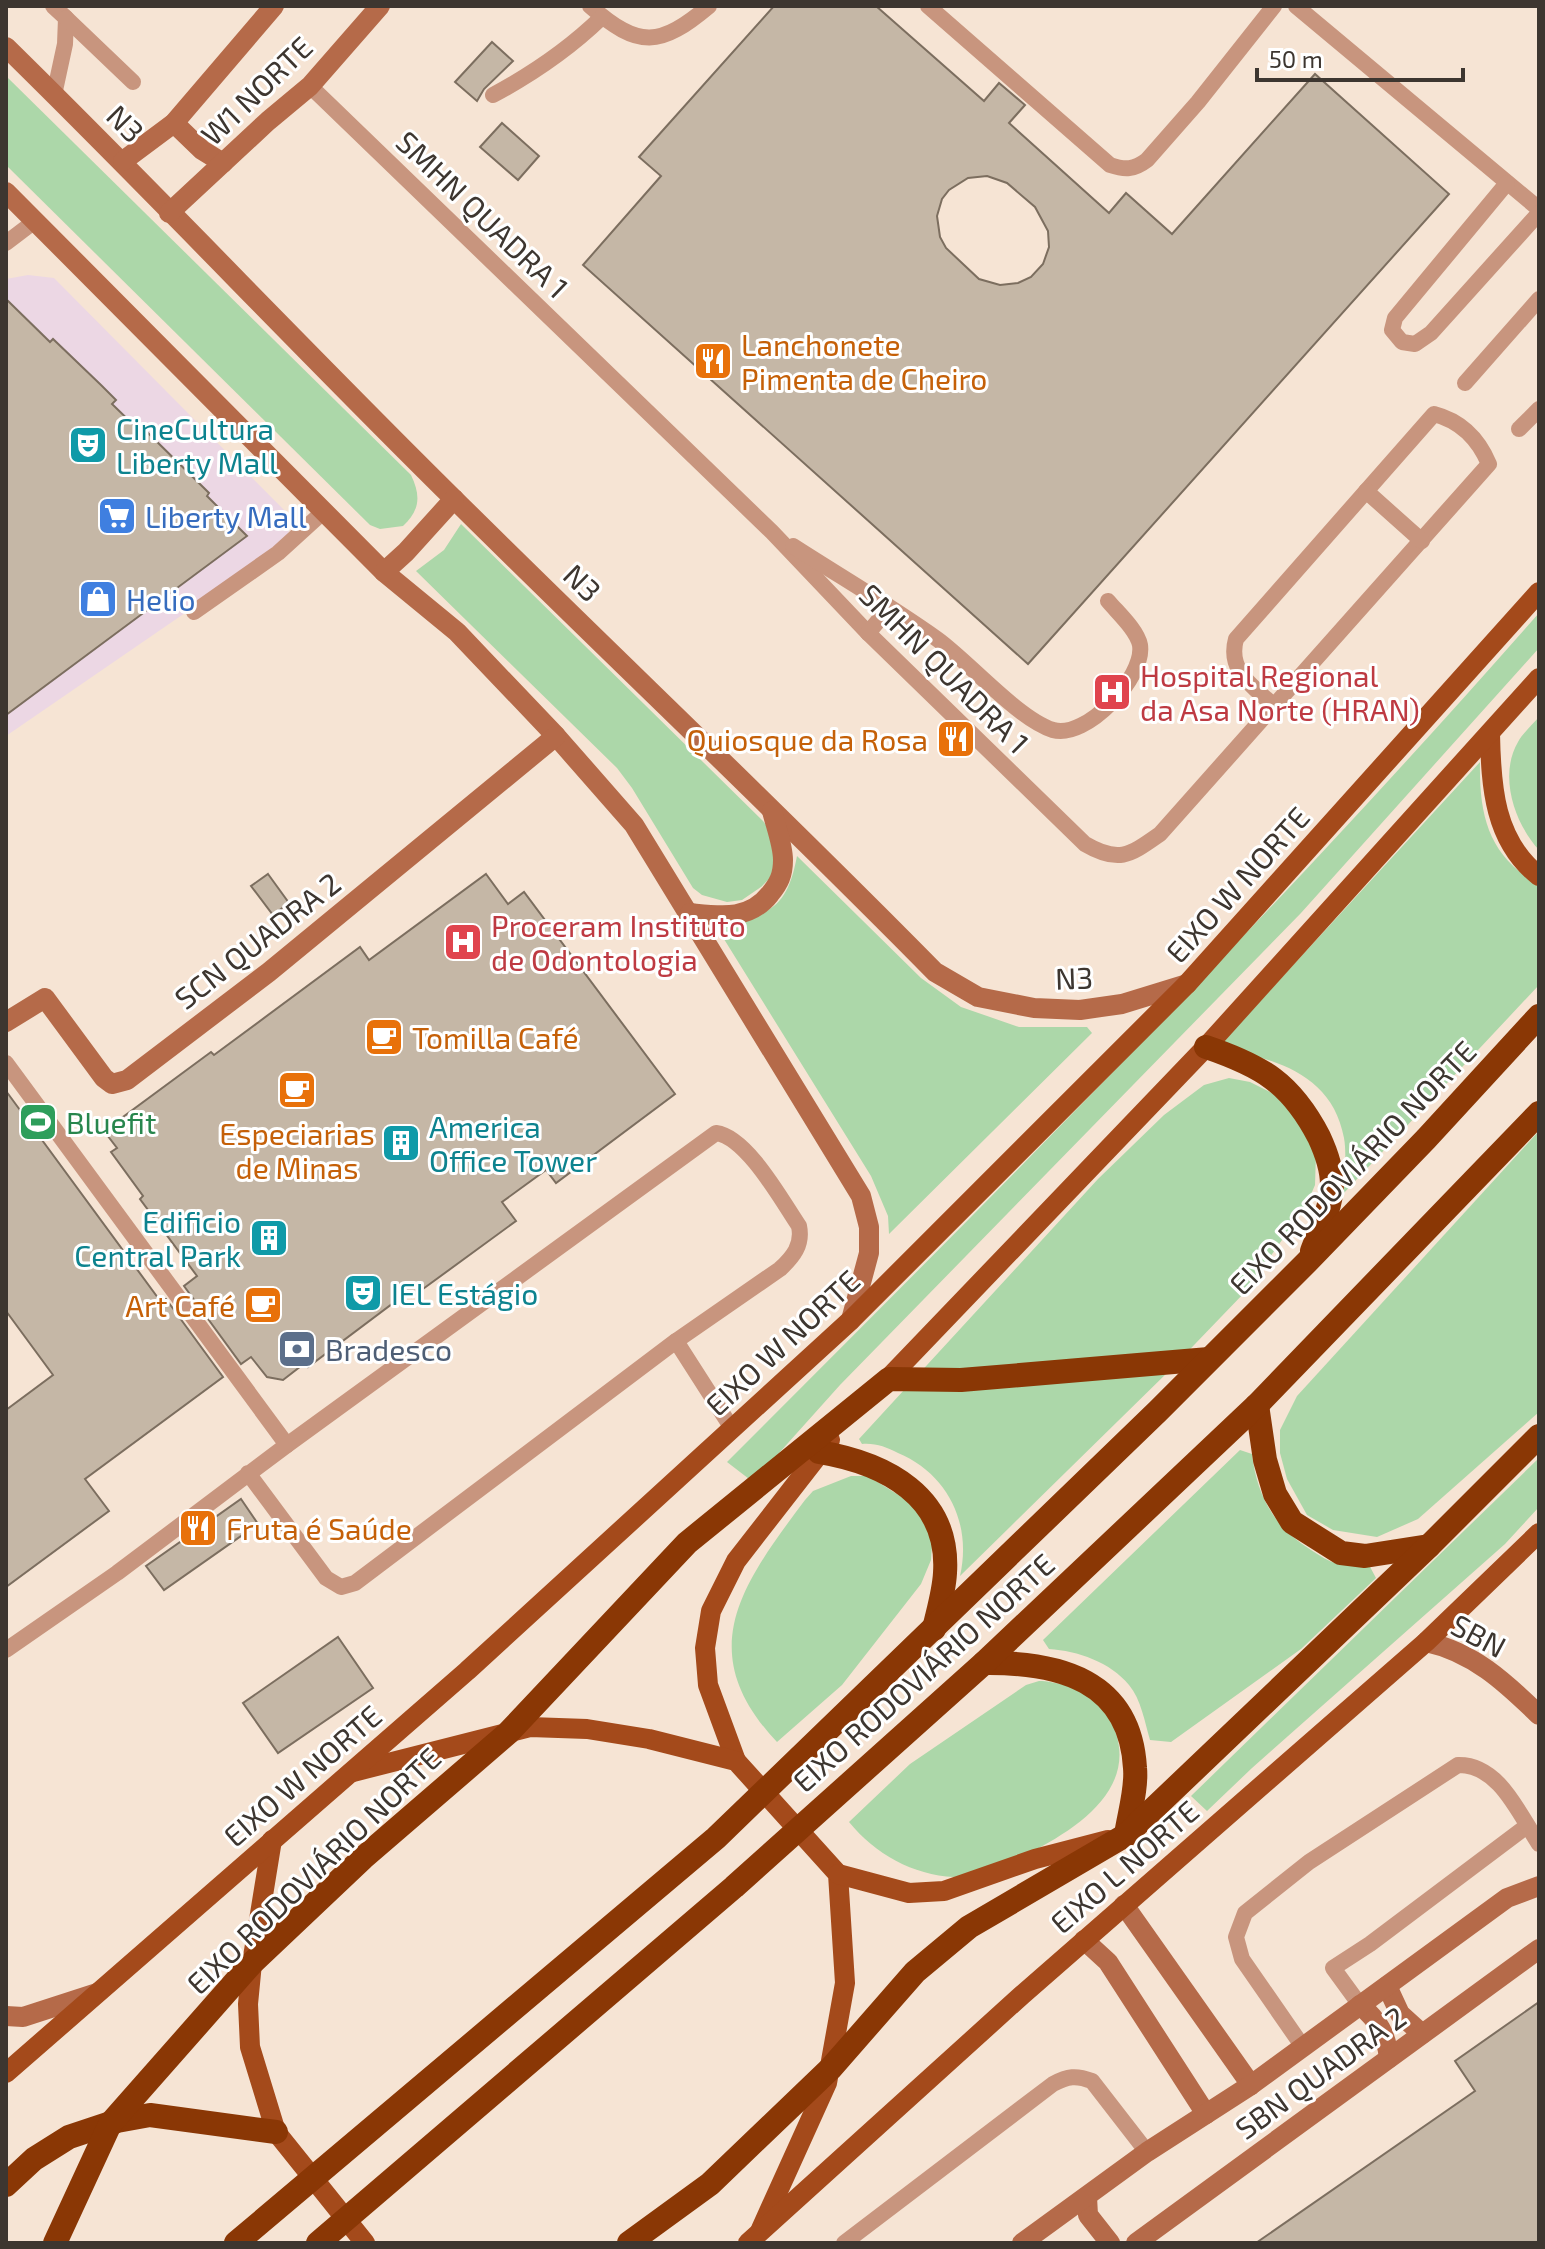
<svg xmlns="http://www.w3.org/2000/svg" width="1545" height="2249" viewBox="0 0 1545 2249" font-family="'Exo 2',sans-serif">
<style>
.commercial{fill:#ecd7e4}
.green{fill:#acd7a9}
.building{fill:#c5b7a6;stroke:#7c6e5f;stroke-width:2;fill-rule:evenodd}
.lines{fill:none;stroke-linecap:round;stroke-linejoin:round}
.lane{stroke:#c8957e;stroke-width:16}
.secondary{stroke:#b56a49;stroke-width:20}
.primary{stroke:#a44a1b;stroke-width:20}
.highway{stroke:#8a3705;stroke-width:24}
.labels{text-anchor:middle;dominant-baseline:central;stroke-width:6;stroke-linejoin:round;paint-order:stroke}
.street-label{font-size:30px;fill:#3d3630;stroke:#fff}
.food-label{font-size:30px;fill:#c56008;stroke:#fff;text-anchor:start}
.culture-label{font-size:30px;fill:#0d838f;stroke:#fff;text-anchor:start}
.shop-label{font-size:30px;fill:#366cbe;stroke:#fff;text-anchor:start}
.health-label{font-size:30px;fill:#be3a42;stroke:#fff;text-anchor:start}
.leisure-label{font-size:30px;fill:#27864d;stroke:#fff;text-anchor:start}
.service-label{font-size:30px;fill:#4e5e75;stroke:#fff;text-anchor:start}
</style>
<rect width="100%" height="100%" fill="#f6e4d4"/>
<polygon class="commercial" points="28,275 54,278 291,517 288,536 265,558 6,736 6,279"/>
<g class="green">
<path d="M6 76 411 475C421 496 420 510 403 526L380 529 370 525 6 165Z"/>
<polygon points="461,524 763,821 769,829 775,865 770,878 761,887 742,900 727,902 702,895 693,888 632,788 617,768 416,571 444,550"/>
<path d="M1539 613V648L1301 913 840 1385 753 1482 727 1462C1004 1185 1280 908 1539 613Z"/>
<path d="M1539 717V850C1515 824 1498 776 1518 742 1523 733 1532 725 1539 717Z"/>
<path d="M1480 762C1479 817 1489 856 1539 885V985L1343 1194C1344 1176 1347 1155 1344 1138 1332 1073 1273 1058 1217 1048Z"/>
<path d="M797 856 921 978 961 1007 1019 1027H1087L1092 1033 889 1234 888 1216 871 1176 714 923C766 915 786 914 797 856Z"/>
<path d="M1229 1078 1250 1082 1272 1093 1293 1111 1316 1153 1315 1185 1306 1206 1246 1291 1170 1370 960 1576C972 1524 948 1474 898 1453 886 1447 876 1443 862 1444L859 1439 1098 1179 1164 1115 1204 1085Z"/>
<polygon points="1539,1131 1539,1412 1418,1519 1377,1537 1333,1530 1307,1515 1287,1479 1280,1453 1280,1430 1297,1396"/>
<path d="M1240 1450 1252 1454C1257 1496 1274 1527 1311 1550 1320 1556 1328 1561 1338 1564 1348 1566 1359 1565 1369 1565L1376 1578 1301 1649 1171 1742 1150 1740C1145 1723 1141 1699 1129 1685 1110 1662 1078 1651 1049 1649L1043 1640Z"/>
<polygon points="1539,1458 1539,1507 1505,1544 1252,1768 1207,1811 1191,1796"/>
<path d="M851 1476H868L921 1509 932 1545 931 1560 921 1584 842 1685 777 1742C691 1651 743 1583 805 1500L813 1491Z"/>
<path d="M1039 1681C1054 1681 1084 1689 1097 1699 1101 1702 1104 1710 1107 1714 1147 1781 1083 1826 1029 1853 1007 1865 981 1879 954 1877 913 1875 875 1854 849 1822L910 1764 1026 1685Z"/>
</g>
<g class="building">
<path d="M774 6H876L984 101 999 83 1025 105 1009 123 1109 213 1126 193 1172 234 1315 74 1449 194 1028 664 583 265 661 176 639 157ZM987 176 1007 183 1035 207 1048 231 1049 247 1043 264 1031 277 1018 283 1000 285 979 279 946 248 940 237 937 216 942 199 949 190 968 178Z"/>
<polygon points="492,42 513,61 484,89 477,101 455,82"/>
<polygon points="502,123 539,156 518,180 480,147"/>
<polygon points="6,299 50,342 53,339 101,385 116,400 112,404 144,435 147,432 209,493 207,496 247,536 6,715"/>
<polygon points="268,874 289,903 273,915 251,886"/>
<polygon points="486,874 508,904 524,892 675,1094 556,1183 546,1170 502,1202 516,1221 412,1297 408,1292 308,1367 305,1363 283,1380 267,1377 251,1357 241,1364 184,1286 197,1276 140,1199 143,1196 111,1152 117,1148 104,1131 211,1052 214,1055 360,947 369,960"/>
<polygon points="6,1091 161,1302 166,1299 223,1377 85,1479 109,1511 6,1587 6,1410 53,1375 6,1311"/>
<polygon points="241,1499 258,1524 164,1590 146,1566"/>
<polygon points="338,1637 373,1688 278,1753 243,1703"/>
<polygon points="1539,2002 1539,2243 1256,2243 1475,2091 1455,2061"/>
</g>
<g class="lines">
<g class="lane">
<polyline points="53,6 66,18 65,44 54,95"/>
<path d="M590 6C639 49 660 47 709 6"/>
<path d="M928 6 1110 165C1125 170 1134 170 1147 160L1198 102 1274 6"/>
<polyline points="1296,6 1539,209"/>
<polyline points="66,18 133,82"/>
<path d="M310 86 772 532 868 633 1085 844C1119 864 1130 855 1160 834L1489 464C1478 438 1461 421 1434 414L1236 639C1227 671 1253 686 1274 706"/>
<path d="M493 95C534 73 569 49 602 17"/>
<polyline points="1507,183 1395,318 1392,330 1402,342 1415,344 1431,333 1539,213"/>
<polyline points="6,243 35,221"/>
<polyline points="1465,383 1539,299"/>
<polyline points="1519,429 1539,409"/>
<polyline points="1366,491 1422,541"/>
<path d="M793 546C841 577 891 606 937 639 969 662 1018 719 1053 730 1086 740 1145 677 1140 645 1137 630 1118 613 1108 601"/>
<polyline points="194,612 278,553 323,512"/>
<polyline points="868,633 889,608"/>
<polyline points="6,1063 287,1445"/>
<polyline points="676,1341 733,1430"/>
<path d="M6 1650 117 1573 287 1445 716 1133C747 1137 782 1201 799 1226 803 1245 793 1257 780 1269L676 1341 355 1583 341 1587 326 1578 248 1473"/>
<polyline points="1360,2005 1333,1968 1370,1944 1527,1826"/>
<path d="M1303 2047 1242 1959 1236 1937 1245 1913 1309 1862 1458 1765C1499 1764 1519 1814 1539 1844"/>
<path d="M844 2243 1053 2084C1068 2076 1076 2075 1092 2081L1147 2152"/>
</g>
<g class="secondary">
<path d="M6 47C157 195 301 348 451 496 611 655 776 810 935 972L978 997 1034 1008 1080 1010 1122 1004 1187 984"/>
<polyline points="174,123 202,150 223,163"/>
<polyline points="123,161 174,123 274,6"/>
<polyline points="6,192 384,572 457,632 556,736 634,825 861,1196 869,1227 869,1253 851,1320"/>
<polyline points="169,213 268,121 310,86 380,6"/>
<polyline points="384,572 406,552 454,499"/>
<path d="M690 913C720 916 749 921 770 894 779 883 783 875 783 860 783 845 776 827 772 811"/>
<polyline points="6,1022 45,998 104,1078 112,1084 127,1080 269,972 556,736"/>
<path d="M1426 1642C1473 1652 1505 1682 1539 1715"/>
<polyline points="1124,1905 1251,2085"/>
<polyline points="1084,1940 1108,1962 1206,2114"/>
<polyline points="1387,1986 1400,2014 1422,2034"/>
<path d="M1360 2005C1379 2021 1386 2034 1389 2058"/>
<polyline points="6,2016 23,2017 97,1993"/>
<polyline points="1087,2197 1088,2215 1110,2243"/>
<polyline points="1022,2243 1147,2152 1251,2085 1507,1898 1539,1886"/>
<polyline points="1136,2243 1539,1949"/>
</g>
<g class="primary">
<path d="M1490 734C1491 786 1494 841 1539 876"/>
<polyline points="882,1385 1206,1047 1539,678"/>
<polyline points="736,1761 708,1685 705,1648 711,1611 736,1561 830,1440"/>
<polyline points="353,1772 530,1727 587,1729 649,1739 736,1761 838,1874 845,1983 827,2083 761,2229"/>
<polyline points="272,1840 252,1963 248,2004 250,2047 276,2132 365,2243"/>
<polyline points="838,1874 909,1893 944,1891 1035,1859 1108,1840"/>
<polyline points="6,2073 467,1671 851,1320 1187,984 1539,592"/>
<polyline points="748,2243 1022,1995 1426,1642 1539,1533"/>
</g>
<g class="highway">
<path d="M1206 1047C1262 1066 1291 1083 1319 1137 1326 1152 1332 1168 1332 1185 1331 1208 1320 1230 1312 1251"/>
<polyline points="1257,1405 1265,1460 1275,1494 1292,1522 1341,1553 1365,1556 1429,1546"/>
<path d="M819 1452C885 1463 950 1496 945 1573 944 1592 938 1611 934 1629"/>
<path d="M984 1663C1059 1662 1130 1680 1135 1768 1137 1789 1129 1814 1126 1835"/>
<polyline points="6,2185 34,2159 69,2137 117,2121 150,2115 276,2132"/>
<polyline points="55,2243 110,2124 252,1963 363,1858 508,1733 687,1543 889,1379 961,1380 1209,1359"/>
<polyline points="236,2243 716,1838 1158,1411 1307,1262 1426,1139 1539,1016"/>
<polyline points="318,2243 734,1887 984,1663 1257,1405 1539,1113"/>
<polyline points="629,2243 710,2184 831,2068 915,1972 969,1927 1126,1835 1429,1546 1539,1436"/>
</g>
</g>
<defs>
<symbol id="restaurant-square" viewBox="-11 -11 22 22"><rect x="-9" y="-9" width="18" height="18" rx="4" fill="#e8710a" stroke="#fff"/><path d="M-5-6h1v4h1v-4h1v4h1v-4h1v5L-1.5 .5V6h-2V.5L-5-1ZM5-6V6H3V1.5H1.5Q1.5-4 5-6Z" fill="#fff"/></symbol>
<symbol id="theatre-square" viewBox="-11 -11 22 22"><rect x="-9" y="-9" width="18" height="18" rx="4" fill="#0f9aa8" stroke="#fff"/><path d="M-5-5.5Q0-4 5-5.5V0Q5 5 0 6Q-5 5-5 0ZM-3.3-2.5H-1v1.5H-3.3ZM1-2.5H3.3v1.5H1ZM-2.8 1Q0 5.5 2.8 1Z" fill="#fff"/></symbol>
<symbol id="supermarket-square" viewBox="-11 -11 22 22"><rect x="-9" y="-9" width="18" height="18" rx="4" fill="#3f7fe0" stroke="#fff"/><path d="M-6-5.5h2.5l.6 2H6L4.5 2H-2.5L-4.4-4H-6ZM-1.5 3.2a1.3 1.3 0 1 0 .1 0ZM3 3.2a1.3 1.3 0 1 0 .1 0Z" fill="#fff"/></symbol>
<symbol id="shop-square" viewBox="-11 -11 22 22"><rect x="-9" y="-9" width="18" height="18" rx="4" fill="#3f7fe0" stroke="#fff"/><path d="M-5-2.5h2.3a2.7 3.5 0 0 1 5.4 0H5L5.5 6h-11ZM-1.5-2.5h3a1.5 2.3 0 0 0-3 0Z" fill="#fff"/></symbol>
<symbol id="hospital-square" viewBox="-11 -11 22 22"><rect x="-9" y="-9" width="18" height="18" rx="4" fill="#e0444e" stroke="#fff"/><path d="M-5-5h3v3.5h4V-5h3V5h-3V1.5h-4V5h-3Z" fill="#fff"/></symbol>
<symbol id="cafe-square" viewBox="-11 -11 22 22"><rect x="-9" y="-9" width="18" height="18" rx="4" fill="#e8710a" stroke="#fff"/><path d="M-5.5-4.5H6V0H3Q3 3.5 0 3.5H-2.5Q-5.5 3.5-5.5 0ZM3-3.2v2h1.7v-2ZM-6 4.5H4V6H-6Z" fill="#fff"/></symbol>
<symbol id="stadium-square" viewBox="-11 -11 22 22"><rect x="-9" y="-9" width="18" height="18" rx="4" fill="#2e9e5b" stroke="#fff"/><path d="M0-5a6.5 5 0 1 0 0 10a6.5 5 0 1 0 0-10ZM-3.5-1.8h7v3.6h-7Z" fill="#fff"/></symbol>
<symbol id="building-square" viewBox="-11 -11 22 22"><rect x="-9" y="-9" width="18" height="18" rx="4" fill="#0f9aa8" stroke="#fff"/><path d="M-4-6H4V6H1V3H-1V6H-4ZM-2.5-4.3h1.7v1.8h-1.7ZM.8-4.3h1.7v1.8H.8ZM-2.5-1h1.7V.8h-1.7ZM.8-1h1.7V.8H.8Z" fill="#fff"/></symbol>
<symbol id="bank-square" viewBox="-11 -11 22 22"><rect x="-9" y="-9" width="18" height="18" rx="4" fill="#5c6f8a" stroke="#fff"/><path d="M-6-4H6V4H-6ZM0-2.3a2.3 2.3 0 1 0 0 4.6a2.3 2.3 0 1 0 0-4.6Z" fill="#fff"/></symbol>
</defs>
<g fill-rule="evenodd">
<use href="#restaurant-square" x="691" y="339" width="44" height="44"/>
<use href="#theatre-square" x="66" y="423" width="44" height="44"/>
<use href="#supermarket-square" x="95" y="494" width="44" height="44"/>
<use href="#shop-square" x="76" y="577" width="44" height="44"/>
<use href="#hospital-square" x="1090" y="670" width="44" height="44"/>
<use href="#restaurant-square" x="934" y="717" width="44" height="44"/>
<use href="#hospital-square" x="441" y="920" width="44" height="44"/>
<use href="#cafe-square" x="362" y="1015" width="44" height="44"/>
<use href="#cafe-square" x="275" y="1068" width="44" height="44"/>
<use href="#stadium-square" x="16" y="1100" width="44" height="44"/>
<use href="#building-square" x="379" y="1121" width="44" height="44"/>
<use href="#building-square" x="247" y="1216" width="44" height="44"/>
<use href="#theatre-square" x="341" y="1271" width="44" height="44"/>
<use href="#cafe-square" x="241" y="1283" width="44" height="44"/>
<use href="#bank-square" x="275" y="1327" width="44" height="44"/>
<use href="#restaurant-square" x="176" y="1506" width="44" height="44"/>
</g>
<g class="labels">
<g class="street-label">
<text transform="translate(256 90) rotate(-44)">W1 NORTE</text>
<text transform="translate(126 123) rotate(45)">N3</text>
<text transform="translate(483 214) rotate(44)">SMHN QUADRA 1</text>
<text transform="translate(583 582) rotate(44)">N3</text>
<text transform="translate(945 668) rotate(45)">SMHN QUADRA 1</text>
<text transform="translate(1237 884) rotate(-48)">EIXO W NORTE</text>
<text transform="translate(257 940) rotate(-38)">SCN QUADRA 2</text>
<text transform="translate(1074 977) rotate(-2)">N3</text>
<text transform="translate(1352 1167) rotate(-46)">EIXO RODOVIÁRIO NORTE</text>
<text transform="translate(782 1342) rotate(-43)">EIXO W NORTE</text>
<text transform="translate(1479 1635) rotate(28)">SBN</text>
<text transform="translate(923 1672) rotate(-42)">EIXO RODOVIÁRIO NORTE</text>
<text transform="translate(302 1775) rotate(-41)">EIXO W NORTE</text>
<text transform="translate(1124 1866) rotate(-41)">EIXO L NORTE</text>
<text transform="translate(313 1870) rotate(-44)">EIXO RODOVIÁRIO NORTE</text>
<text transform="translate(1320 2072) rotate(-36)">SBN QUADRA 2</text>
</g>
<g class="food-label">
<text x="741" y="344">Lanchonete<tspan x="741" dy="34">Pimenta de Cheiro</tspan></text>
<text x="928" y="739" text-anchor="end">Quiosque da Rosa</text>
<text x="412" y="1037">Tomilla Café</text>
<text x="297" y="1133" text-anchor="middle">Especiarias<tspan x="297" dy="34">de Minas</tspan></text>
<text x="235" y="1305" text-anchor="end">Art Café</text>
<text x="226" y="1528">Fruta é Saúde</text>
</g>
<g class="culture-label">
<text x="116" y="428">CineCultura<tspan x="116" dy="34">Liberty Mall</tspan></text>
<text x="429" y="1126">America<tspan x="429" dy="34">Office Tower</tspan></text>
<text x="241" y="1221" text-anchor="end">Edificio<tspan x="241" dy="34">Central Park</tspan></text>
<text x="391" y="1293">IEL Estágio</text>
</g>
<g class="shop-label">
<text x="145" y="516">Liberty Mall</text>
<text x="126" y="599">Helio</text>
</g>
<g class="health-label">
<text x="1140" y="675">Hospital Regional<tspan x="1140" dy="34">da Asa Norte (HRAN)</tspan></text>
<text x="491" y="925">Proceram Instituto<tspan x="491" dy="34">de Odontologia</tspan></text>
</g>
<g class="leisure-label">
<text x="66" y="1122">Bluefit</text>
</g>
<g class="service-label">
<text x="325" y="1349">Bradesco</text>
</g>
</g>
<rect width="1545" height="2249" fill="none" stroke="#3d3630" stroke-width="16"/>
<path d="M1257 68v12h206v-12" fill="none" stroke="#3d3630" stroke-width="4"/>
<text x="1269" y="68" font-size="24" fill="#3d3630" stroke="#ffffff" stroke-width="6" paint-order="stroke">50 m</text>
</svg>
